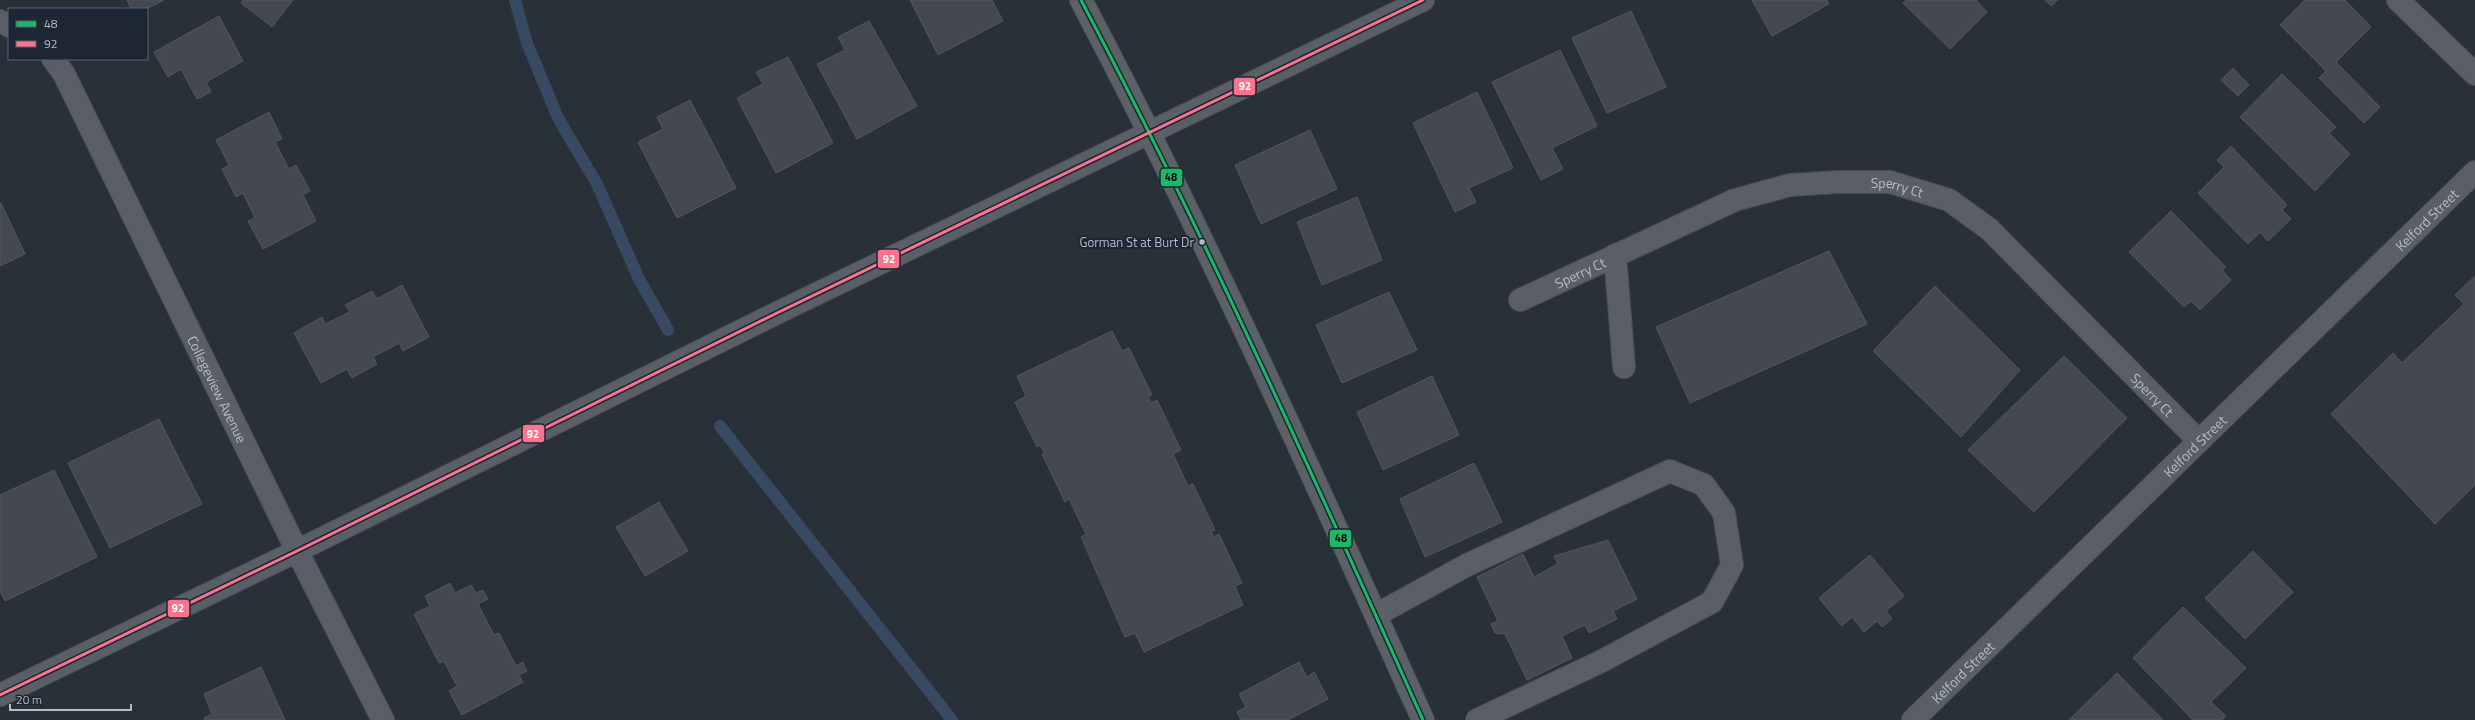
<svg xmlns="http://www.w3.org/2000/svg" width="2475" height="720" viewBox="0 0 2475 720" font-family="'Titillium Web',sans-serif">
<style>
.lines{fill:none;stroke-linecap:round;stroke-linejoin:round}
.stream{stroke:#384963;stroke-width:12}
.building{fill:#444950;stroke:#52575f}
.minor-casing{stroke:#484c53;stroke-width:24}
.major-casing{stroke:#484c55;stroke-width:24}
.minor{stroke:#5a5e66;stroke-width:22}
.major{stroke:#5c6168;stroke-width:22}
.bus-1-casing{stroke:#1d2633;stroke-width:6}
.bus-2-casing{stroke:#1d2633;stroke-width:6}
.bus-1{stroke:#1ab867;stroke-width:3}
.bus-2{stroke:#fc738d;stroke-width:3}
.bus-dot{fill:#b4bcc9;stroke:#1d2633;stroke-width:1.5}
.labels{text-anchor:middle;dominant-baseline:central;stroke-width:4;stroke-linejoin:round;paint-order:stroke}
.bus-label{font-size:13px;fill:#b4bcc9;stroke:#1d2633;text-anchor:end}
.street-label{font-size:14px;fill:#b4bcc9;stroke:#1d2633}
.line-badge{stroke:#1d2633;stroke-width:1.5}
.badge-label{font-size:11px;text-anchor:middle;font-weight:bold;fill:#fff}
.pale-badge-label{font-size:11px;text-anchor:middle;font-weight:bold;fill:#111}
</style>
<rect width="100%" height="100%" fill="#2a3038"/>
<g class="lines">
<g class="stream">
<polyline points="515,0 527,43 558,118 597,184 639,279 668,330"/>
<polyline points="720,426 952,720"/>
</g>
</g>
<g class="building">
<polygon points="127,0 164,0 146,9 131,9"/>
<polygon points="243,0 293,0 272,27 241,3"/>
<polygon points="910,0 992,0 1003,21 938,55"/>
<polygon points="1752,0 1827,0 1829,4 1772,36"/>
<polygon points="1906,0 1976,0 1987,12 1950,49 1903,3"/>
<polygon points="2045,0 2058,0 2051,6"/>
<polygon points="2305,0 2345,0 2371,27 2336,62 2380,107 2364,123 2319,78 2326,71 2280,25"/>
<polygon points="1631,11 1666,87 1607,113 1572,38"/>
<polygon points="219,16 243,61 206,82 211,92 197,99 181,69 168,77 154,52"/>
<polygon points="869,21 917,106 857,139 817,64 845,50 838,37"/>
<polygon points="1560,50 1597,126 1552,148 1563,169 1541,180 1492,82"/>
<polygon points="788,57 833,143 776,173 737,98 763,84 756,72"/>
<polygon points="2233,68 2249,85 2238,96 2221,80"/>
<polygon points="2282,74 2336,127 2329,133 2350,154 2315,191 2240,117"/>
<polygon points="1477,92 1513,168 1469,188 1476,202 1455,212 1413,123"/>
<polygon points="690,100 736,188 677,218 638,142 663,129 657,117"/>
<polygon points="269,112 282,139 275,142 289,169 296,165 310,191 303,195 316,221 263,249 248,221 255,218 243,193 236,197 222,169 229,165 216,140"/>
<polygon points="1310,130 1337,189 1261,224 1235,165"/>
<polygon points="2231,146 2287,205 2282,210 2291,219 2268,241 2260,232 2248,244 2198,193 2224,167 2217,160"/>
<polygon points="1357,197 1382,260 1322,285 1297,222"/>
<polygon points="1,203 25,254 0,266 0,204"/>
<polygon points="2171,211 2226,267 2222,270 2231,280 2200,310 2191,301 2184,307 2129,252"/>
<polygon points="1829,251 1867,324 1690,403 1656,327"/>
<polygon points="2475,276 2475,485 2435,524 2331,414 2393,353 2402,363 2464,304 2455,295"/>
<polygon points="402,285 429,337 403,351 399,343 373,357 377,364 352,378 347,369 321,383 294,333 322,317 325,324 350,312 345,305 372,291 377,299"/>
<polygon points="1935,286 2020,370 1961,437 1873,351"/>
<polygon points="1389,292 1417,350 1342,383 1316,325"/>
<polygon points="1112,331 1122,351 1129,348 1152,395 1148,396 1151,403 1157,400 1181,450 1173,454 1188,486 1193,484 1215,530 1211,531 1214,537 1219,534 1242,583 1235,586 1243,605 1144,652 1135,633 1125,637 1081,537 1086,534 1069,499 1065,502 1042,454 1044,452 1040,445 1037,447 1015,402 1026,396 1017,376"/>
<polygon points="2064,356 2127,418 2034,512 1968,450"/>
<polygon points="1432,376 1459,435 1383,470 1357,412"/>
<polygon points="159,419 202,504 110,548 68,463"/>
<polygon points="1474,463 1502,522 1425,557 1400,499"/>
<polygon points="54,470 97,557 5,601 0,591 0,495"/>
<polygon points="659,502 688,551 645,576 616,527"/>
<polygon points="1608,540 1637,599 1613,611 1617,619 1589,633 1585,625 1562,636 1572,658 1527,680 1505,634 1495,633 1491,624 1498,621 1477,577 1523,554 1534,577 1558,564 1554,556"/>
<polygon points="2253,551 2293,592 2245,639 2205,598"/>
<polygon points="1870,555 1904,596 1886,611 1892,619 1882,627 1877,621 1864,632 1852,617 1842,626 1819,598"/>
<polygon points="450,583 455,593 471,585 476,593 483,590 488,599 478,604 494,635 499,633 516,666 523,662 527,671 519,675 523,682 462,715 449,691 457,686 444,661 439,663 414,614 430,606 425,596"/>
<polygon points="2183,607 2246,668 2211,702 2226,716 2222,720 2193,720 2133,658"/>
<polygon points="1299,662 1307,677 1314,672 1328,699 1288,720 1241,720 1237,712 1246,707 1239,694"/>
<polygon points="261,667 285,720 205,720 204,718 212,714 204,694"/>
<polygon points="2117,673 2163,720 2069,720"/>
</g>
<g class="lines">
<defs>
<g id="minor">
<polyline points="2398,0 2475,74"/>
<polyline points="0,21 9,26"/>
<path id="s1" d="M53 59 64 74 297 551 383 720"/>
<polyline points="1615,255 1624,367"/>
<path id="s2" d="M1520 300 1735 200 1790 185 1838 182H1890L1949 200 1989 229 2199 441"/>
<polyline points="1376,615 1467,565 1670,471 1704,485 1724,513 1732,565 1712,602 1600,662 1477,720"/>
<polyline points="0,695 297,551 777,313 1423,0"/>
<path id="s3" d="M1913 720 2475 172"/>
</g>
<path id="major" d="M1081 0C1205 235 1314 478 1423 720"/>
</defs>
<use href="#minor" class="minor-casing"/>
<use href="#major" class="major-casing"/>
<use href="#minor" class="minor"/>
<use href="#major" class="major"/>
<defs>
<path id="bus-1" d="M1081 0C1205 235 1314 478 1423 720"/>
<polyline id="bus-2" points="0,695 297,551 777,313 1423,0"/>
</defs>
<use href="#bus-1" class="bus-1-casing"/>
<use href="#bus-2" class="bus-2-casing"/>
<use href="#bus-1" class="bus-1"/>
<use href="#bus-2" class="bus-2"/>
</g>
<circle class="bus-dot" cx="1202" cy="242" r="3.5"/>
<g class="labels">
<g class="bus-label">
<text x="1194" y="242">Gorman St at Burt Dr</text>
</g>
<g class="street-label">
<text stroke="none"><textPath href="#s2" startOffset="402">Sperry Ct</textPath></text>
<text stroke="none"><textPath href="#s3" startOffset="717">Kelford Street</textPath></text>
<text stroke="none"><textPath href="#s2" startOffset="66">Sperry Ct</textPath></text>
<text stroke="none"><textPath href="#s1" startOffset="369">Collegeview Avenue</textPath></text>
<text stroke="none"><textPath href="#s2" startOffset="738">Sperry Ct</textPath></text>
<text stroke="none"><textPath href="#s3" startOffset="393">Kelford Street</textPath></text>
<text stroke="none"><textPath href="#s3" startOffset="69">Kelford Street</textPath></text>
</g>
</g>
<g class="line-badge">
<rect x="1233" y="77" width="23" height="19" rx="4" fill="#fc738d"/>
<rect x="1160" y="168" width="23" height="19" rx="4" fill="#1ab867"/>
<rect x="877" y="249" width="23" height="20" rx="4" fill="#fc738d"/>
<rect x="522" y="424" width="23" height="19" rx="4" fill="#fc738d"/>
<rect x="1329" y="529" width="23" height="19" rx="4" fill="#1ab867"/>
<rect x="167" y="599" width="23" height="19" rx="4" fill="#fc738d"/>
</g>
<g class="badge-label">
<text x="1245" y="90">92</text>
<text x="889" y="263">92</text>
<text x="533" y="438">92</text>
<text x="178" y="612">92</text>
</g>
<g class="pale-badge-label">
<text x="1171" y="181">48</text>
<text x="1341" y="542">48</text>
</g>
<rect x="8" y="8" width="140" height="52" fill="#1d2633" stroke="#59626f"/>
<rect x="16" y="21" width="20" height="6" fill="#1ab867" stroke="#59626f"/>
<text x="44" y="28" font-size="12" fill="#b4bcc9">48</text>
<rect x="16" y="41" width="20" height="6" fill="#fc738d" stroke="#59626f"/>
<text x="44" y="48" font-size="12" fill="#b4bcc9">92</text>
<path d="M10 704v6h121v-6" fill="none" stroke="#b4bcc9" stroke-width="2"/>
<text x="16" y="704" font-size="12" fill="#b4bcc9" stroke="#1d2633" stroke-width="3" paint-order="stroke">20 m</text>
</svg>
